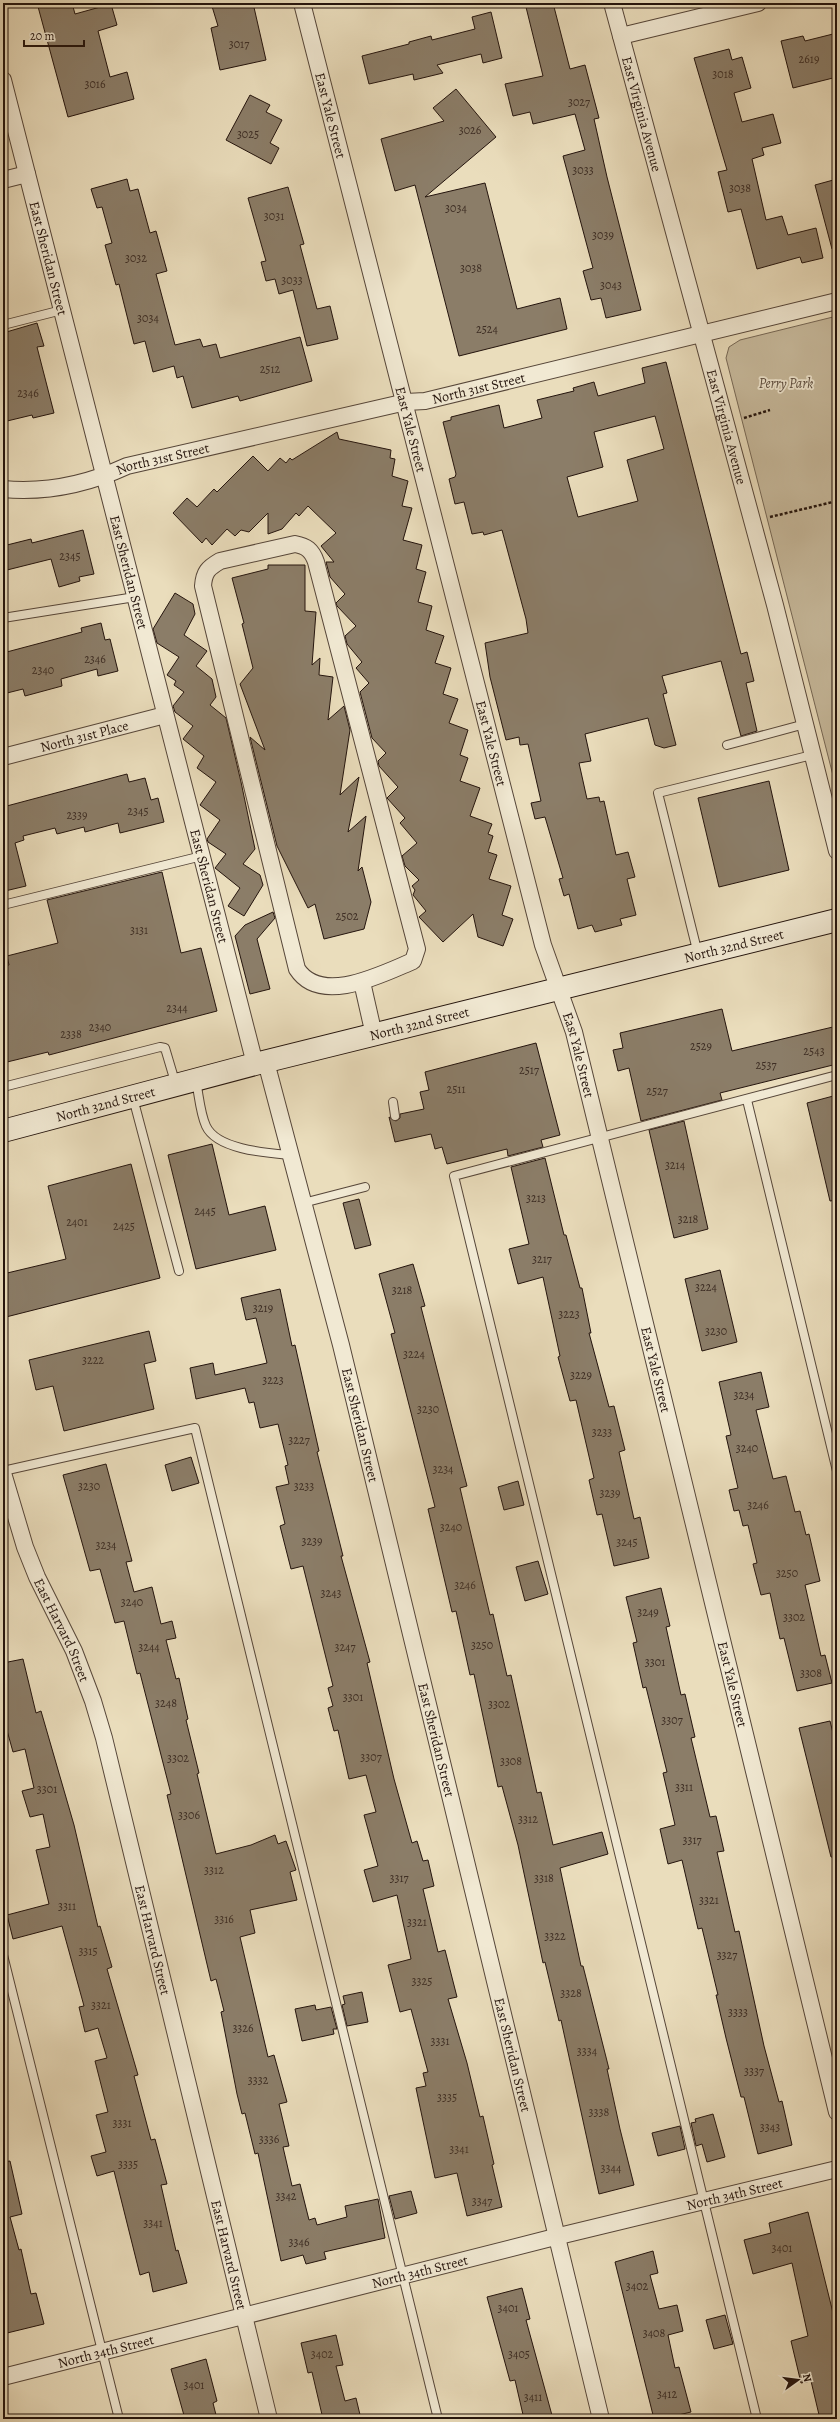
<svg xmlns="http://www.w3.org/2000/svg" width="840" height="2422" viewBox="0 0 840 2422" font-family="Alegreya,serif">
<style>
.green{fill:#c8bb9e;stroke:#766856}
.building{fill:#8b7d68;stroke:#24140d;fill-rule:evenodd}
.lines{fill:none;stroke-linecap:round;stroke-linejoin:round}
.service-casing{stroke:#564639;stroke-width:10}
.minor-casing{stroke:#564639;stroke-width:18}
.secondary-casing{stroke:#24140d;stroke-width:24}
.path{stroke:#24140d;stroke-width:2.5;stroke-dasharray:3 2;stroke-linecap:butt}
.service{stroke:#f1e9d3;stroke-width:8}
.minor{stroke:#f1e9d3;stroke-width:16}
.secondary{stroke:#f1e9d3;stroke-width:22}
.labels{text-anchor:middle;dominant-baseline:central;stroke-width:3.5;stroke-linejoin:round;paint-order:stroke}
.number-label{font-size:12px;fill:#3e2e24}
.street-label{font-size:14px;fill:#24140d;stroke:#f1e9d3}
.park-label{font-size:14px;font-style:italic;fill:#5d4e40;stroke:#f1e9d3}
</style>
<rect width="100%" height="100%" fill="#eaddbc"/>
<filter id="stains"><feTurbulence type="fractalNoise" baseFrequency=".005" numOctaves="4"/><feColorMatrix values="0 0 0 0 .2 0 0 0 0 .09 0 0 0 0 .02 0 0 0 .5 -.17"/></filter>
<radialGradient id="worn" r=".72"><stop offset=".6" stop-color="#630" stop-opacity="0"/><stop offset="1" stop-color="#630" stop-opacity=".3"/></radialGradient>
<polygon class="green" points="837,316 837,791 726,358 729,347 740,340"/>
<g class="building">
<polygon points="37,3 72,3 75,14 111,4 117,25 98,31 110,77 127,72 134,99 68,117"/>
<polygon points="211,3 253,3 266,60 220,70 211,28 218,26"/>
<polygon points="525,3 553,3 570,69 585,65 599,118 594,119 607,177 641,310 606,318 601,298 591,300 583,271 593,268 563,156 585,150 575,114 533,124 530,112 513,116 505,84 543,76"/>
<polygon points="491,12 502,58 483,63 481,54 437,65 443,73 414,80 413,74 369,84 362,56 409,44 409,42 431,36 432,40 475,29 472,17"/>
<polygon points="837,33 837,77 793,88 781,41 803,36 805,41"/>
<polygon points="729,49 732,60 742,57 751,88 734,93 742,122 773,114 781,143 762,148 764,155 752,159 766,220 782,216 788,235 816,228 823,258 802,263 800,257 757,269 741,209 728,212 718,172 727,170 694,58"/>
<polygon points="456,89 496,137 425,197 485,183 517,309 560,298 567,329 459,356 415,185 395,191 381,139 444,121 433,108"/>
<polygon points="250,95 270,105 266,112 282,120 270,143 279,148 271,164 226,140"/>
<polygon points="127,179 130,191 138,189 150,233 156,231 167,271 156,274 175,345 200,339 203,347 216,344 220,358 300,337 312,381 240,401 238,396 192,408 183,376 177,378 174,366 153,372 145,341 134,344 119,284 116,285 105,245 112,243 102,207 97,208 91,189"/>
<polygon points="837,179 837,248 832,249 815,185"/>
<polygon points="288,187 304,244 300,245 317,309 330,306 338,339 307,346 293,290 279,294 275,279 266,281 261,262 266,261 248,198"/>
<polygon points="37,323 44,346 37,347 54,413 33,418 32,415 3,422 3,333"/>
<path d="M666 362 741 654 747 652 754 681 746 683 757 731 741 736 721 661 662 676 667 693 663 694 676 745 664 748 655 745 648 718 585 734 591 761 579 763 587 799 599 797 600 802 604 801 616 855 628 852 635 877 627 879 636 915 620 919 622 925 595 932 592 925 578 929 569 894 564 896 559 879 563 878 545 817 535 819 531 803 541 801 528 744 520 745 519 737 506 740 490 677 485 643 528 633 526 619 502 530 484 535 483 532 472 534 464 502 455 504 449 479 455 477 456 474 443 422 451 420V417L499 405 504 428 542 418 537 400 574 391 573 388 594 382 598 396 645 383 642 368ZM655 416 664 449 627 460 638 501 578 517 567 477 603 467 594 432Z"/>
<polygon points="337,432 339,439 391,450 390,458 395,459 392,476 408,481 402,506 412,508 403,540 422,545 416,569 426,572 418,602 432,606 426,630 444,636 435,663 451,668 443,694 458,699 449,723 468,730 460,755 468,758 460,781 480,788 470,816 492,824 488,834 493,836 488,852 497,855 489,879 511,886 502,915 513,919 503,946 478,937 473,914 443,942 419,917 426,911 413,895 415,890 412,886 419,880 405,866 402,856 417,843 400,823 405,818 387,798 398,787 379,766 378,761 386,753 372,738 360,692 369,683 356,668 362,662 347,644 345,636 356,626 337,606 336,603 345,594 330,577 326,562 334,562 321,546 336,533 308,506 299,516 296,513 282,529 268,534 268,513 249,532 241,530 235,536 227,529 212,545 206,538 202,543 173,513 187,498 197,507 214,489 217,492 253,456 268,471 280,458 286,463 290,458 292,460"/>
<polygon points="83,530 94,574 79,577 80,581 59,587 51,559 3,571 3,546 31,539 32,543"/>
<polygon points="268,565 305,565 305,611 316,612 312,665 320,658 319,675 333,677 328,720 344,706 350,730 340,795 359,777 348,832 366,816 358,871 362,867 371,902 364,929 324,939 315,904 308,908 277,846 250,737 265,750 240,684 253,668 242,624 244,623 232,578 268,569"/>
<polygon points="175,593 193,604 195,614 184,635 207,651 196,666 212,679 216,697 210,705 226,718 241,782 255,849 243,864 260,875 263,885 244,916 228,906 240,888 215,868 226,854 208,842 207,839 220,820 200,805 216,782 197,768 204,756 183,739 193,726 175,712 173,706 184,692 174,685 176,681 167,675 179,657 157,643 153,629"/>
<polygon points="101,623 105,640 110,639 118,671 98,676 97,669 61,679 62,686 25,696 23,689 3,694 3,653 82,632 81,628"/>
<polygon points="127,774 129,782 145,778 151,800 158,798 164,822 120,833 118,823 85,832 84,827 57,834 55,828 23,836 24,840 15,843 26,886 5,891 3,881 3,807"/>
<polygon points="769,781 789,870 719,887 698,798"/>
<polygon points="162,872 181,953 201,948 217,1011 49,1055 48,1052 3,1063 3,966 9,965 7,956 58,943 47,900"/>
<polygon points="273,912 275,918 257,939 270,989 250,994 235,936 245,925"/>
<polygon points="722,1009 732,1051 837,1026 837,1064 720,1093 722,1100 641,1121 629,1068 618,1071 613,1050 623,1048 620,1033"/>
<polygon points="536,1043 560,1135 541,1140 543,1147 508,1156 507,1149 447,1164 442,1147 435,1149 431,1134 395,1142 389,1117 396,1121 400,1118 400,1114 424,1109 420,1092 429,1090 425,1072"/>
<polygon points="837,1095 837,1200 830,1201 807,1103"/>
<polygon points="684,1121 708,1229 674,1238 649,1130"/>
<polygon points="212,1144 229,1215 265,1206 276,1250 196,1269 168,1155"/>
<polygon points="545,1158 564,1235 566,1235 580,1288 582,1288 591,1333 589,1333 609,1407 614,1406 625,1450 619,1452 634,1519 640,1517 649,1558 614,1566 602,1514 597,1515 589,1480 594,1478 576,1400 570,1401 558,1357 560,1356 543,1277 518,1284 509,1249 529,1244 511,1167"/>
<polygon points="131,1164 160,1278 6,1317 3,1302 3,1274 66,1259 48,1186"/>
<polygon points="359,1199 371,1245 355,1249 343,1203"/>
<polygon points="413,1264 425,1306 421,1307 467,1486 460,1488 490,1615 493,1614 507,1676 511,1675 537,1793 541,1792 553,1845 602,1832 608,1854 560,1868 581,1966 583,1966 609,2069 607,2069 620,2129 634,2185 599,2194 561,2020 559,2021 545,1962 543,1963 518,1845 502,1786 498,1787 474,1674 470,1675 456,1611 452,1612 428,1509 435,1507 391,1334 395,1333 379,1274"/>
<polygon points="720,1270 737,1342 702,1351 685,1279"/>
<polygon points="280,1289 292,1346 295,1345 319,1451 317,1452 343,1556 341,1556 370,1662 367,1663 394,1779 412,1843 417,1841 423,1861 428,1860 434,1886 423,1889 438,1952 445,1950 457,1997 448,1999 467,2063 480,2117 483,2116 494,2164 492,2165 502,2207 467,2216 457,2173 435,2178 416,2088 426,2086 423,2073 428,2072 411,2009 400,2012 388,1965 411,1959 397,1895 373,1902 364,1870 378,1866 364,1815 376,1812 366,1775 349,1779 338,1730 334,1731 328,1708 333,1706 328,1688 333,1686 303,1566 291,1569 280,1526 285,1524 276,1487 289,1484 285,1466 288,1465 278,1424 260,1428 254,1402 249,1403 245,1388 196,1399 190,1368 213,1363 215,1375 267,1363 256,1318 246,1320 241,1298"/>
<polygon points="149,1331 156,1361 144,1364 154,1409 64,1431 53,1386 36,1390 29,1360"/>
<polygon points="761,1372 769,1407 756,1410 773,1479 786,1476 795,1512 800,1511 806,1535 809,1534 820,1581 805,1585 821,1656 825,1655 832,1683 797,1691 784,1638 780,1639 770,1593 761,1595 753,1564 757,1563 748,1525 743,1526 739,1510 734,1511 729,1490 738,1488 726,1436 731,1435 719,1382"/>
<polygon points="191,1457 199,1483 172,1491 165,1465"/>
<polygon points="106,1464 132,1561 126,1562 134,1592 152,1587 161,1624 172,1621 176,1638 166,1640 176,1679 179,1678 188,1719 186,1720 199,1773 197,1774 216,1854 251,1845 275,1835 278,1844 286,1841 296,1870 290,1872 297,1900 250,1910 255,1933 240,1937 268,2057 274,2055 287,2102 279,2104 289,2146 283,2147 292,2186 300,2184 309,2220 315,2218 317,2225 347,2217 345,2206 378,2199 385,2238 324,2252 326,2259 306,2264 303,2255 281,2261 258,2153 255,2154 245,2113 242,2114 237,2094 221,2012 224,2011 216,1979 211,1981 167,1795 171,1794 140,1673 137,1674 124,1621 115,1623 100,1569 90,1571 63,1475"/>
<polygon points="518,1481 524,1505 504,1510 498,1487"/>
<polygon points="538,1561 548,1594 525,1601 516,1567"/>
<polygon points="661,1588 670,1626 666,1627 681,1695 685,1694 695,1737 691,1738 710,1817 716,1816 724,1851 717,1852 735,1932 739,1931 764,2046 779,2102 782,2101 792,2145 758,2154 744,2097 741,2097 726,2038 716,1995 718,1995 702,1928 698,1929 682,1860 668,1864 660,1829 675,1825 663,1773 667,1772 646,1687 643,1688 633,1643 637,1642 626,1597"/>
<polygon points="23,1659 36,1713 41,1711 74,1825 98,1927 100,1926 112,1967 107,1969 138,2075 134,2076 151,2140 155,2139 167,2184 161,2185 176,2251 178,2250 187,2283 153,2292 149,2272 140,2275 114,2171 97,2176 91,2156 106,2152 96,2115 108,2112 95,2061 107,2058 98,2028 85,2032 79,2007 84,2006 62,1926 13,1939 7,1915 49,1904 36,1850 50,1847 43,1814 30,1817 22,1791 34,1788 25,1749 13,1752 3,1716 3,1663"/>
<polygon points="830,1721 837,1749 837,1857 831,1857 799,1728"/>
<polygon points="362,1992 368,2022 347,2026 342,2005 345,2004 343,1996"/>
<polygon points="315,2005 316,2010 331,2007 337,2029 333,2029 334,2034 302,2041 295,2009"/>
<polygon points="713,2114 725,2157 707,2162 702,2144 696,2146 691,2123 696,2122 695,2119"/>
<polygon points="680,2126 685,2149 658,2156 652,2133"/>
<polygon points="10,2161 22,2214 10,2217 19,2250 21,2249 31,2294 36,2293 44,2324 3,2334 3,2162"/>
<polygon points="411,2191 417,2213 395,2219 389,2196"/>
<polygon points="808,2212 837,2329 837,2419 820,2419 811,2381 801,2383 791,2341 808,2336 792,2263 753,2274 744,2240 771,2233 769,2223"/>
<polygon points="653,2251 658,2273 650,2275 659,2309 677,2305 683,2331 668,2335 675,2368 679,2367 691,2412 662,2419 654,2419 615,2262"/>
<polygon points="522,2288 530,2319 526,2320 553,2419 524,2419 515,2380 510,2381 487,2297"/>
<polygon points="725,2315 733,2344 714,2349 706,2320"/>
<polygon points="336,2335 343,2365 336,2366 345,2401 356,2398 361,2419 323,2419 312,2372 308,2373 301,2343"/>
<polygon points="206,2359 217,2401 213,2403 217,2419 185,2419 171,2369"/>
</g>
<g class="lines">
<defs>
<g id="service">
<polyline points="3,325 62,310"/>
<polyline points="3,618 135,597"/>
<polyline points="727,745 805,724"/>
<polyline points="3,905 202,856"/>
<polyline points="698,954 658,793 812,755"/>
<path d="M196 1081C199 1095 200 1113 206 1126 217 1150 268 1153 291 1155"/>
<polyline points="3,1087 160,1047 165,1048 176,1085"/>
<polyline points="133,1098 179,1271"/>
<polyline points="747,1100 837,1471"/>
<polyline points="393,1102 395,1116"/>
<polyline points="303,1203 365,1187"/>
<polyline points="3,1471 195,1428 438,2419"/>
<polyline points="3,1955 119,2419"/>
<polyline points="757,2419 454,1176 837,1075"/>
</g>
<g id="minor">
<path id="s1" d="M302 3 543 945 574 1032 837 2112"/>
<path id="s2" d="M612 3 775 605 837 851"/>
<polyline points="621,36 758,3"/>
<path id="s3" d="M3 80 255 1064"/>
<polyline points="3,180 27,174"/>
<path id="s4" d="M3 489C46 493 88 484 127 466L406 402 425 401 837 301"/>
<path d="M295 544C306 546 312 550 316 562L417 949 413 961C382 974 321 1006 297 969L203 586C204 572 208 568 220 561Z"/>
<path id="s5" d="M3 757 165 715"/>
<polyline points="362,982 374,1035"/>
<path id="s6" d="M266 1062 341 1345 601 2419"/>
<path id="s7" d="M3 1473 25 1547 37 1577 74 1651 93 1701 104 1738 269 2419"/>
<path id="s8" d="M3 2377 555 2237 837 2169"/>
</g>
<g id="secondary">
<path id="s9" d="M3 1131 255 1064 837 920"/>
</g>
</defs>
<use href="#service" class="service-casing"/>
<use href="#minor" class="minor-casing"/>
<use href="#secondary" class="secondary-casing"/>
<g class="path">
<polyline points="744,418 770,410"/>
<polyline points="770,517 837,501"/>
</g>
<use href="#service" class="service"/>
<use href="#minor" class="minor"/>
<use href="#secondary" class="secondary"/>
</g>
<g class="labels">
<g class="number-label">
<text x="239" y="44">3017</text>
<text x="809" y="59">2619</text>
<text x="723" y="74">3018</text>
<text x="95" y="84">3016</text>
<text x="579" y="102">3027</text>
<text x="470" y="130">3026</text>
<text x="248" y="134">3025</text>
<text x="583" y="170">3033</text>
<text x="740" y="188">3038</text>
<text x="456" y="208">3034</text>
<text x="274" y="216">3031</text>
<text x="603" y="235">3039</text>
<text x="136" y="258">3032</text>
<text x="471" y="268">3038</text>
<text x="292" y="280">3033</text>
<text x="611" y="285">3043</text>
<text x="148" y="318">3034</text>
<text x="487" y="329">2524</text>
<text x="270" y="369">2512</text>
<text x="28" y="393">2346</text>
<text x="70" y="556">2345</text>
<text x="95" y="659">2346</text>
<text x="43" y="670">2340</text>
<text x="138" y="811">2345</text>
<text x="77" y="815">2339</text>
<text x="347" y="916">2502</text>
<text x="139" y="930">3131</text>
<text x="177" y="1008">2344</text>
<text x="100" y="1027">2340</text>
<text x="71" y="1034">2338</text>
<text x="701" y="1046">2529</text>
<text x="814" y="1051">2543</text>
<text x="766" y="1065">2537</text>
<text x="529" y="1070">2517</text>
<text x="456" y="1089">2511</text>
<text x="657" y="1091">2527</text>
<text x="675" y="1165">3214</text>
<text x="536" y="1198">3213</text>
<text x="205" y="1211">2445</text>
<text x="688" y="1219">3218</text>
<text x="77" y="1222">2401</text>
<text x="124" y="1226">2425</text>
<text x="542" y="1259">3217</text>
<text x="706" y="1287">3224</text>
<text x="402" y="1290">3218</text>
<text x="263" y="1308">3219</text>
<text x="569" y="1314">3223</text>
<text x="716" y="1331">3230</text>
<text x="414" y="1354">3224</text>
<text x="93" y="1360">3222</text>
<text x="581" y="1375">3229</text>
<text x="273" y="1380">3223</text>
<text x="744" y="1395">3234</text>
<text x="428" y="1409">3230</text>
<text x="602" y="1432">3233</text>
<text x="299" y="1440">3227</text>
<text x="747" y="1448">3240</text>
<text x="443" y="1469">3234</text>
<text x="89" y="1486">3230</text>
<text x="304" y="1486">3233</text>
<text x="610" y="1493">3239</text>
<text x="758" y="1505">3246</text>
<text x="451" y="1527">3240</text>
<text x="312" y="1541">3239</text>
<text x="627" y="1542">3245</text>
<text x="106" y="1545">3234</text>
<text x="787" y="1573">3250</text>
<text x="465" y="1585">3246</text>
<text x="331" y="1593">3243</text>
<text x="132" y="1602">3240</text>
<text x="648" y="1612">3249</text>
<text x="794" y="1617">3302</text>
<text x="482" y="1645">3250</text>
<text x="149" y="1647">3244</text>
<text x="345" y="1647">3247</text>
<text x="655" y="1662">3301</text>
<text x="811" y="1673">3308</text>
<text x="353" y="1697">3301</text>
<text x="166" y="1703">3248</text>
<text x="499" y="1704">3302</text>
<text x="672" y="1720">3307</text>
<text x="371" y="1757">3307</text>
<text x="178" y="1758">3302</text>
<text x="511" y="1761">3308</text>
<text x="684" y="1787">3311</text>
<text x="47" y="1789">3301</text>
<text x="189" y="1815">3306</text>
<text x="528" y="1819">3312</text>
<text x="692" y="1840">3317</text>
<text x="214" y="1870">3312</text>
<text x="399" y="1878">3317</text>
<text x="544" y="1878">3318</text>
<text x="709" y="1900">3321</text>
<text x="67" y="1906">3311</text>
<text x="224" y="1919">3316</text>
<text x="417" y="1922">3321</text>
<text x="555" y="1936">3322</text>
<text x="88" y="1951">3315</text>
<text x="727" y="1955">3327</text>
<text x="422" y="1981">3325</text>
<text x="571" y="1993">3328</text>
<text x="101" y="2005">3321</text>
<text x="738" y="2012">3333</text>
<text x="243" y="2028">3326</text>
<text x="440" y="2041">3331</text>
<text x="587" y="2051">3334</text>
<text x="754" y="2071">3337</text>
<text x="258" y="2080">3332</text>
<text x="447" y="2097">3335</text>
<text x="599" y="2112">3338</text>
<text x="122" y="2123">3331</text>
<text x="770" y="2127">3343</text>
<text x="269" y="2139">3336</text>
<text x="459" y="2149">3341</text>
<text x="128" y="2164">3335</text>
<text x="611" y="2168">3344</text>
<text x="286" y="2196">3342</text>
<text x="482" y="2201">3347</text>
<text x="153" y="2223">3341</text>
<text x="299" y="2242">3346</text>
<text x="782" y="2248">3401</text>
<text x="637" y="2286">3402</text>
<text x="508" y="2308">3401</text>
<text x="654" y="2333">3408</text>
<text x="322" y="2354">3402</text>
<text x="519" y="2354">3405</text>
<text x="194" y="2385">3401</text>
<text x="667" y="2394">3412</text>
<text x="533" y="2397">3411</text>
</g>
<g class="street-label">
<text stroke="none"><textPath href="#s2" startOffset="115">East Virginia Avenue</textPath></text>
<text stroke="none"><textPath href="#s1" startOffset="116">East Yale Street</textPath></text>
<text stroke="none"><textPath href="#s3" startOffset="184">East Sheridan Street</textPath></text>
<text stroke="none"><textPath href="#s4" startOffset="488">North 31st Street</textPath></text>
<text stroke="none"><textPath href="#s2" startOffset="439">East Virginia Avenue</textPath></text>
<text stroke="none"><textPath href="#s1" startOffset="440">East Yale Street</textPath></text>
<text stroke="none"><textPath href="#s4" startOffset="164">North 31st Street</textPath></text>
<text stroke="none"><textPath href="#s3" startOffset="508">East Sheridan Street</textPath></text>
<text stroke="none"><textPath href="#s5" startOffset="84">North 31st Place</textPath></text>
<text stroke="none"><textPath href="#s1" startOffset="764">East Yale Street</textPath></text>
<text stroke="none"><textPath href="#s3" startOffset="832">East Sheridan Street</textPath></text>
<text stroke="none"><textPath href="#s9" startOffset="754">North 32nd Street</textPath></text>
<text stroke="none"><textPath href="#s9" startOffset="430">North 32nd Street</textPath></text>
<text stroke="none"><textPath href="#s1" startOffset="1088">East Yale Street</textPath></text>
<text stroke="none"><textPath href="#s9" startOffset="106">North 32nd Street</textPath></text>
<text stroke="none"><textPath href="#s1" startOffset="1412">East Yale Street</textPath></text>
<text stroke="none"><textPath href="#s6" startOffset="375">East Sheridan Street</textPath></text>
<text stroke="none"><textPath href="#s7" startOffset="168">East Harvard Street</textPath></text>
<text stroke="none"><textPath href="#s1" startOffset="1736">East Yale Street</textPath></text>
<text stroke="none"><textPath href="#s6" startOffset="699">East Sheridan Street</textPath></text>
<text stroke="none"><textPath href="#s7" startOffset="492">East Harvard Street</textPath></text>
<text stroke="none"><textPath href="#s6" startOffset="1023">East Sheridan Street</textPath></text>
<text stroke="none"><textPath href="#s8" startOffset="754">North 34th Street</textPath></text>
<text stroke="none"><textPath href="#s7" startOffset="816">East Harvard Street</textPath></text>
<text stroke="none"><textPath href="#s8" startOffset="430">North 34th Street</textPath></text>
<text stroke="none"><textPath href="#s8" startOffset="106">North 34th Street</textPath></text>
</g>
<g class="park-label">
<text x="786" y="383">Perry Park</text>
</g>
</g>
<rect width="840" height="2422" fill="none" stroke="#eaddbc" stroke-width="16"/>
<rect x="4" y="4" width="832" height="2414" fill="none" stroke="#24140d" stroke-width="2"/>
<rect x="8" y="8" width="824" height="2406" fill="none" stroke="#24140d"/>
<g transform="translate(798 2380) rotate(76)" stroke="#f1e9d3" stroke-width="3" paint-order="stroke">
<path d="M0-3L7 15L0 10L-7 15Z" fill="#24140d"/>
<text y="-6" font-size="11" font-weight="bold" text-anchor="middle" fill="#24140d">N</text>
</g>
<path d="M24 40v6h60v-6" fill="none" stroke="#24140d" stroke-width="2"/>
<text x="30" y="40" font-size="12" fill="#24140d" stroke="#f1e9d3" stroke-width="3" paint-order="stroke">20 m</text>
<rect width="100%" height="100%" filter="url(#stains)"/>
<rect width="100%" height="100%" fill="url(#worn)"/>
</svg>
